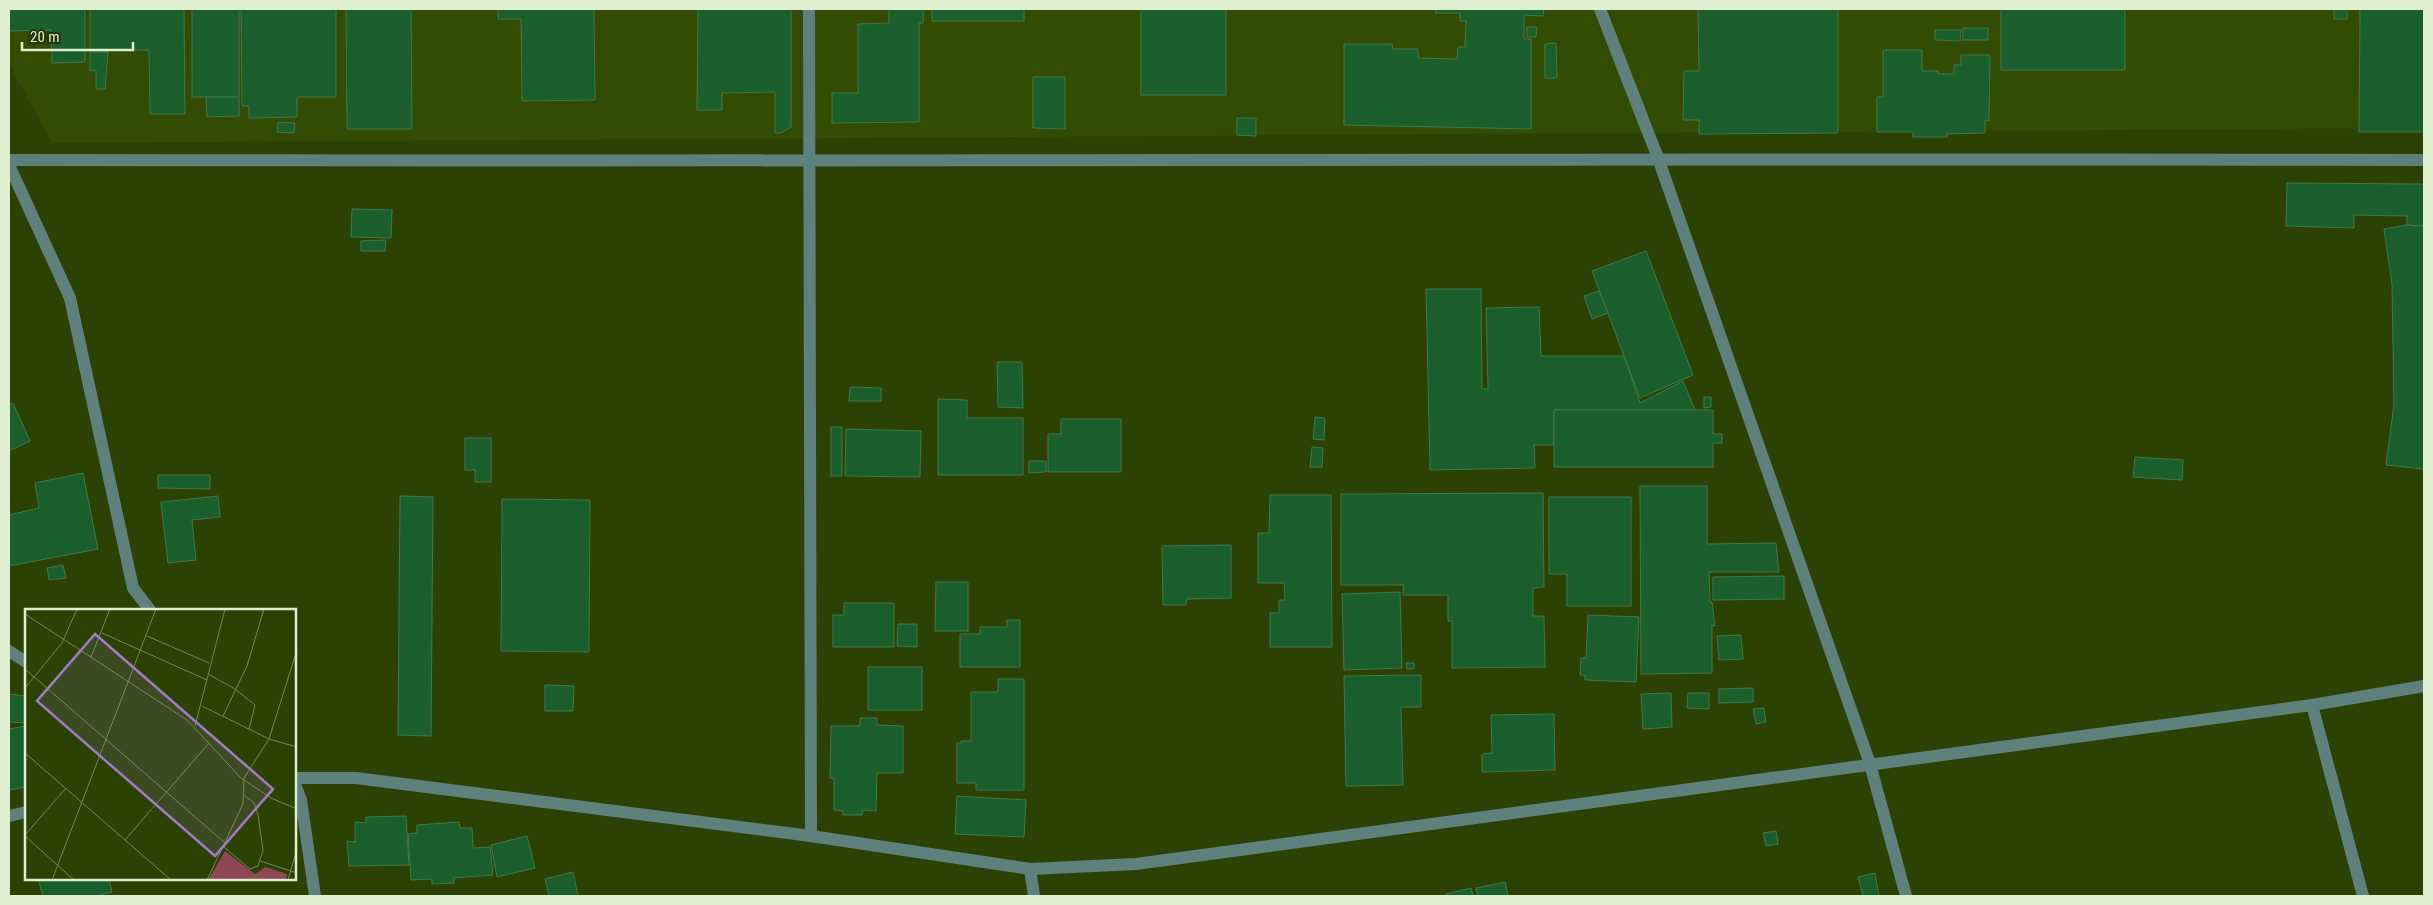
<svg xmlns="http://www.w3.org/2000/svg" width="2433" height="905" viewBox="0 0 2433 905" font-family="'Roboto Condensed',sans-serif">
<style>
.built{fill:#324c03}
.building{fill:#1a5e2c;stroke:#43774c}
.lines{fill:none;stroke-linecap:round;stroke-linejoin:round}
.minor{stroke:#5e817e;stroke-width:12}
.inset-road{fill:none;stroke:#738756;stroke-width:1}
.view{fill:#a37ac6;fill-opacity:0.15;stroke:#a37ac6;stroke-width:2.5}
.inset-edge{fill:none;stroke:#e0efd0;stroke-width:2.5}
</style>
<rect width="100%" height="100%" fill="#2b4204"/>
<polygon class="built" points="9,9 2424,9 2424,128 52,143 9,64"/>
<g class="building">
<polygon points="9,9 85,9 85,62 52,63 51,30 9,31"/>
<polygon points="90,9 184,9 185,114 150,114 149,50 90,50"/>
<rect x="192" y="9" width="47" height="88"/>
<polygon points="241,9 336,9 336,97 297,97 297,117 249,118 249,106 242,106"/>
<polygon points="346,9 411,9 412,129 347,129"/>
<polygon points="498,9 594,9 595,100 522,101 521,19 498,19"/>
<polygon points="698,9 791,9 791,127 781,133 775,133 775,92 722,93 722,110 697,110"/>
<polygon points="889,9 923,9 923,23 919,23 919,122 832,123 832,93 858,93 858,24 889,23"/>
<rect x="932" y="9" width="92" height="12"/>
<rect x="1141" y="9" width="85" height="86"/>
<polygon points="1436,9 1544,9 1543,16 1524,15 1524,39 1531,39 1531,129 1344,125 1344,44 1392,44 1393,49 1418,49 1418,58 1457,59 1458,47 1465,47 1466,21 1460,21 1460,13 1436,13"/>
<polygon points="1698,9 1838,9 1838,133 1699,134 1699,120 1683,120 1684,71 1699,71"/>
<rect x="2001" y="9" width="124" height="61"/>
<rect x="2334" y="9" width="13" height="10"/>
<polygon points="2360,9 2424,9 2424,132 2359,132"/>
<polygon points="1527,27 1537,27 1536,37 1527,37"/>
<rect x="1963" y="28" width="25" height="12"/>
<polygon points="1935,30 1961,30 1960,41 1935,40"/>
<polygon points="1556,43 1557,78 1545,78 1545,44"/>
<polygon points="1883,50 1922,50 1922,71 1938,71 1938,74 1954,74 1954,65 1961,65 1961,55 1990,55 1989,121 1985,120 1985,133 1947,134 1947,137 1913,137 1913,132 1877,132 1877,97 1883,97"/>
<polygon points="90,52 108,52 105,89 96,89 96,70 90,71"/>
<polygon points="1033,77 1065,77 1065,129 1033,128"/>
<polygon points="206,97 239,97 239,116 207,117"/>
<polygon points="1237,118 1256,118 1256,136 1237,135"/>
<polygon points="278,122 295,123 294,133 277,132"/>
<polygon points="2287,183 2424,184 2424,226 2407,225 2407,216 2354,215 2354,228 2286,226"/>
<polygon points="352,209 392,210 391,238 351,237"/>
<polygon points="2407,225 2424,226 2424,469 2386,465 2394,404 2392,284 2384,229"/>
<polygon points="386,240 385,251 361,251 361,241"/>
<polygon points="1646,251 1693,375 1640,398 1592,271"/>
<polygon points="1426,289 1481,289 1482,389 1488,389 1486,308 1539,307 1541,356 1624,356 1640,403 1683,381 1695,410 1554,410 1554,445 1534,445 1535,468 1430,470"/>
<polygon points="1599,291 1608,313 1592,319 1584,296"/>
<polygon points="997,362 1022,362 1023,408 998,407"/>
<polygon points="850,387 881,388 881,401 849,401"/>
<polygon points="1704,397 1711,397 1711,407 1704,408"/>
<polygon points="938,399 967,400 967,418 1023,418 1023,475 938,475"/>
<polygon points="13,403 30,441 9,451 9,405"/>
<polygon points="1554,410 1713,410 1713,434 1722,434 1722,443 1713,443 1713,467 1554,467"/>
<polygon points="1315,417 1325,418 1324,440 1313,439"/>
<polygon points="1061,419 1121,419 1121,472 1048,472 1048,434 1061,434"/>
<rect x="831" y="427" width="11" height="49"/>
<polygon points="846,429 921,431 920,477 845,476"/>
<polygon points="465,438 491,438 491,482 475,482 475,470 465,470"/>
<polygon points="1312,447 1323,448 1322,467 1310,467"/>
<polygon points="2135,457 2183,460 2182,480 2133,477"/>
<polygon points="1029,461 1046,461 1046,472 1029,473"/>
<polygon points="83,473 98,549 9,566 9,515 39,508 35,483"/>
<polygon points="158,475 210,475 210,489 158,488"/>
<polygon points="1640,486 1707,486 1707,544 1776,543 1779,572 1709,572 1710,602 1712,602 1715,626 1712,625 1712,673 1641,674"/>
<polygon points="1543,493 1544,587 1533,588 1533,616 1544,616 1545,667 1452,668 1452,621 1448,621 1448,595 1403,595 1404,585 1341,585 1341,494"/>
<polygon points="1270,495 1331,495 1332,647 1270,647 1270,613 1279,613 1279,600 1285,600 1284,583 1258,583 1258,533 1269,533"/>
<polygon points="218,496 220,517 192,520 196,560 168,563 161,502"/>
<polygon points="400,496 433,497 431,736 398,735"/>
<polygon points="1549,497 1631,497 1631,606 1567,606 1567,574 1549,574"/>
<polygon points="502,499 590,500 589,652 501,651"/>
<polygon points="1231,545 1231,598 1187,599 1186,605 1163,605 1162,546"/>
<polygon points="63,565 66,578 49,580 47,568"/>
<polygon points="1784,576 1784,599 1713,600 1713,577"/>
<polygon points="936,582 968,582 968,631 935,631"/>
<polygon points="1400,592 1402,668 1344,670 1342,594"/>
<polygon points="844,603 894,603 894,647 833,647 833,615 844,615"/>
<polygon points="1588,615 1639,617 1636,682 1585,680 1585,675 1580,675 1581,658 1586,658"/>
<polygon points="1007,620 1020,620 1020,667 960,667 960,634 980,634 980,627 1007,627"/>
<polygon points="898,624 917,624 917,647 897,646"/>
<polygon points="1741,635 1743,659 1719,660 1717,636"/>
<polygon points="1406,663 1414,663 1414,669 1407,669"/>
<rect x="868" y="667" width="54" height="43"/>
<polygon points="1421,675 1421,707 1401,707 1403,785 1346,786 1344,676"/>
<polygon points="998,679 1024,679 1024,790 976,790 976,783 957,783 957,743 961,743 961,741 971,741 971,692 998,692"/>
<polygon points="545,685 574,686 573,711 545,711"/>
<polygon points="1753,688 1753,702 1719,703 1719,689"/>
<polygon points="1671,693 1672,727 1643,729 1641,694"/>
<polygon points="1688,693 1709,693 1709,709 1687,708"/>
<polygon points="9,694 26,696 26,723 9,722"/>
<polygon points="1764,708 1766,722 1756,724 1753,709"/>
<polygon points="1554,714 1555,770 1482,772 1482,754 1492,753 1491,715"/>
<polygon points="860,718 877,718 877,725 903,726 903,773 877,773 876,811 863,810 862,815 843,815 843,811 834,810 834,778 830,778 831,726 860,726"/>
<polygon points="26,726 26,787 9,790 9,729"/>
<polygon points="957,796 1026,800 1024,837 955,834"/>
<polygon points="406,816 409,865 349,866 347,841 355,842 355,822 366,823 366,817"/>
<polygon points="459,822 460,828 472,828 473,848 490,847 493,875 454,878 454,883 432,884 432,879 411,880 408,834 417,833 417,825"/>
<polygon points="1776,831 1778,844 1766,846 1763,833"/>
<polygon points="527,836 535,868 497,877 491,845"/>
<polygon points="573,872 578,896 549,896 545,879"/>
<polygon points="1875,873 1879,896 1863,896 1858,877"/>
<polygon points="38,879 109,879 112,892 96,896 43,896"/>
<polygon points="1505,882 1508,896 1478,896 1476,888"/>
<polygon points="1471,888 1473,896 1446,896 1446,894"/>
</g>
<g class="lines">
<g class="minor">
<polyline points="809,9 811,836"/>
<polyline points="1600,9 1658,158 1870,764 1906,896"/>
<path d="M9 160C814 162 1619 158 2424 160"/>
<polyline points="9,165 70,298 133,588 150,610"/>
<polyline points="9,651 26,662"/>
<polyline points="2312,705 2363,896"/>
<polyline points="295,778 356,778 811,836 1030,869 1136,864 2312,705 2424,686"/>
<polyline points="295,784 301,800 315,896"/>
<polyline points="9,816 26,812"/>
<polyline points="1030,869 1034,896"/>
</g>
</g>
<g transform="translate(25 609)">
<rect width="271" height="271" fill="#2b4204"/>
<path d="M200 242 230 265 240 258 262 265 261 271H183Z" fill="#8d4755"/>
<path class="inset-road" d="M0 5 162 111 216 169 246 189 272 200M77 24 182 71M122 27 184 54M66 48 85 0M0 60 200 234M183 65 210 80 230 96 224 120M0 79 37 34 52 0M177 97 244 130 272 138M198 107 222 57 239 0M170 117 200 0M0 144 146 271M0 226 41 179M0 227 49 271M100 231 184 134M199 238 225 260 233 257 238 241 233 206 229 194 218 185M235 252 272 264M27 271 131 0M182 271 218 195 219 169 244 130 272 41M263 271 272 240"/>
<path class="view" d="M70 25 248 180 190 247 12 92Z"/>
<rect width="271" height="271" class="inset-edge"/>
</g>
<rect width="2433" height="905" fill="none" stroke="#e0efd0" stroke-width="20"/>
<path d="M22 42v8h111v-8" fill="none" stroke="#e0efd0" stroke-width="2.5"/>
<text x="30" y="42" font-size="15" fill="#e0efd0" stroke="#243609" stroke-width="4" paint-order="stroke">20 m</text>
</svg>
